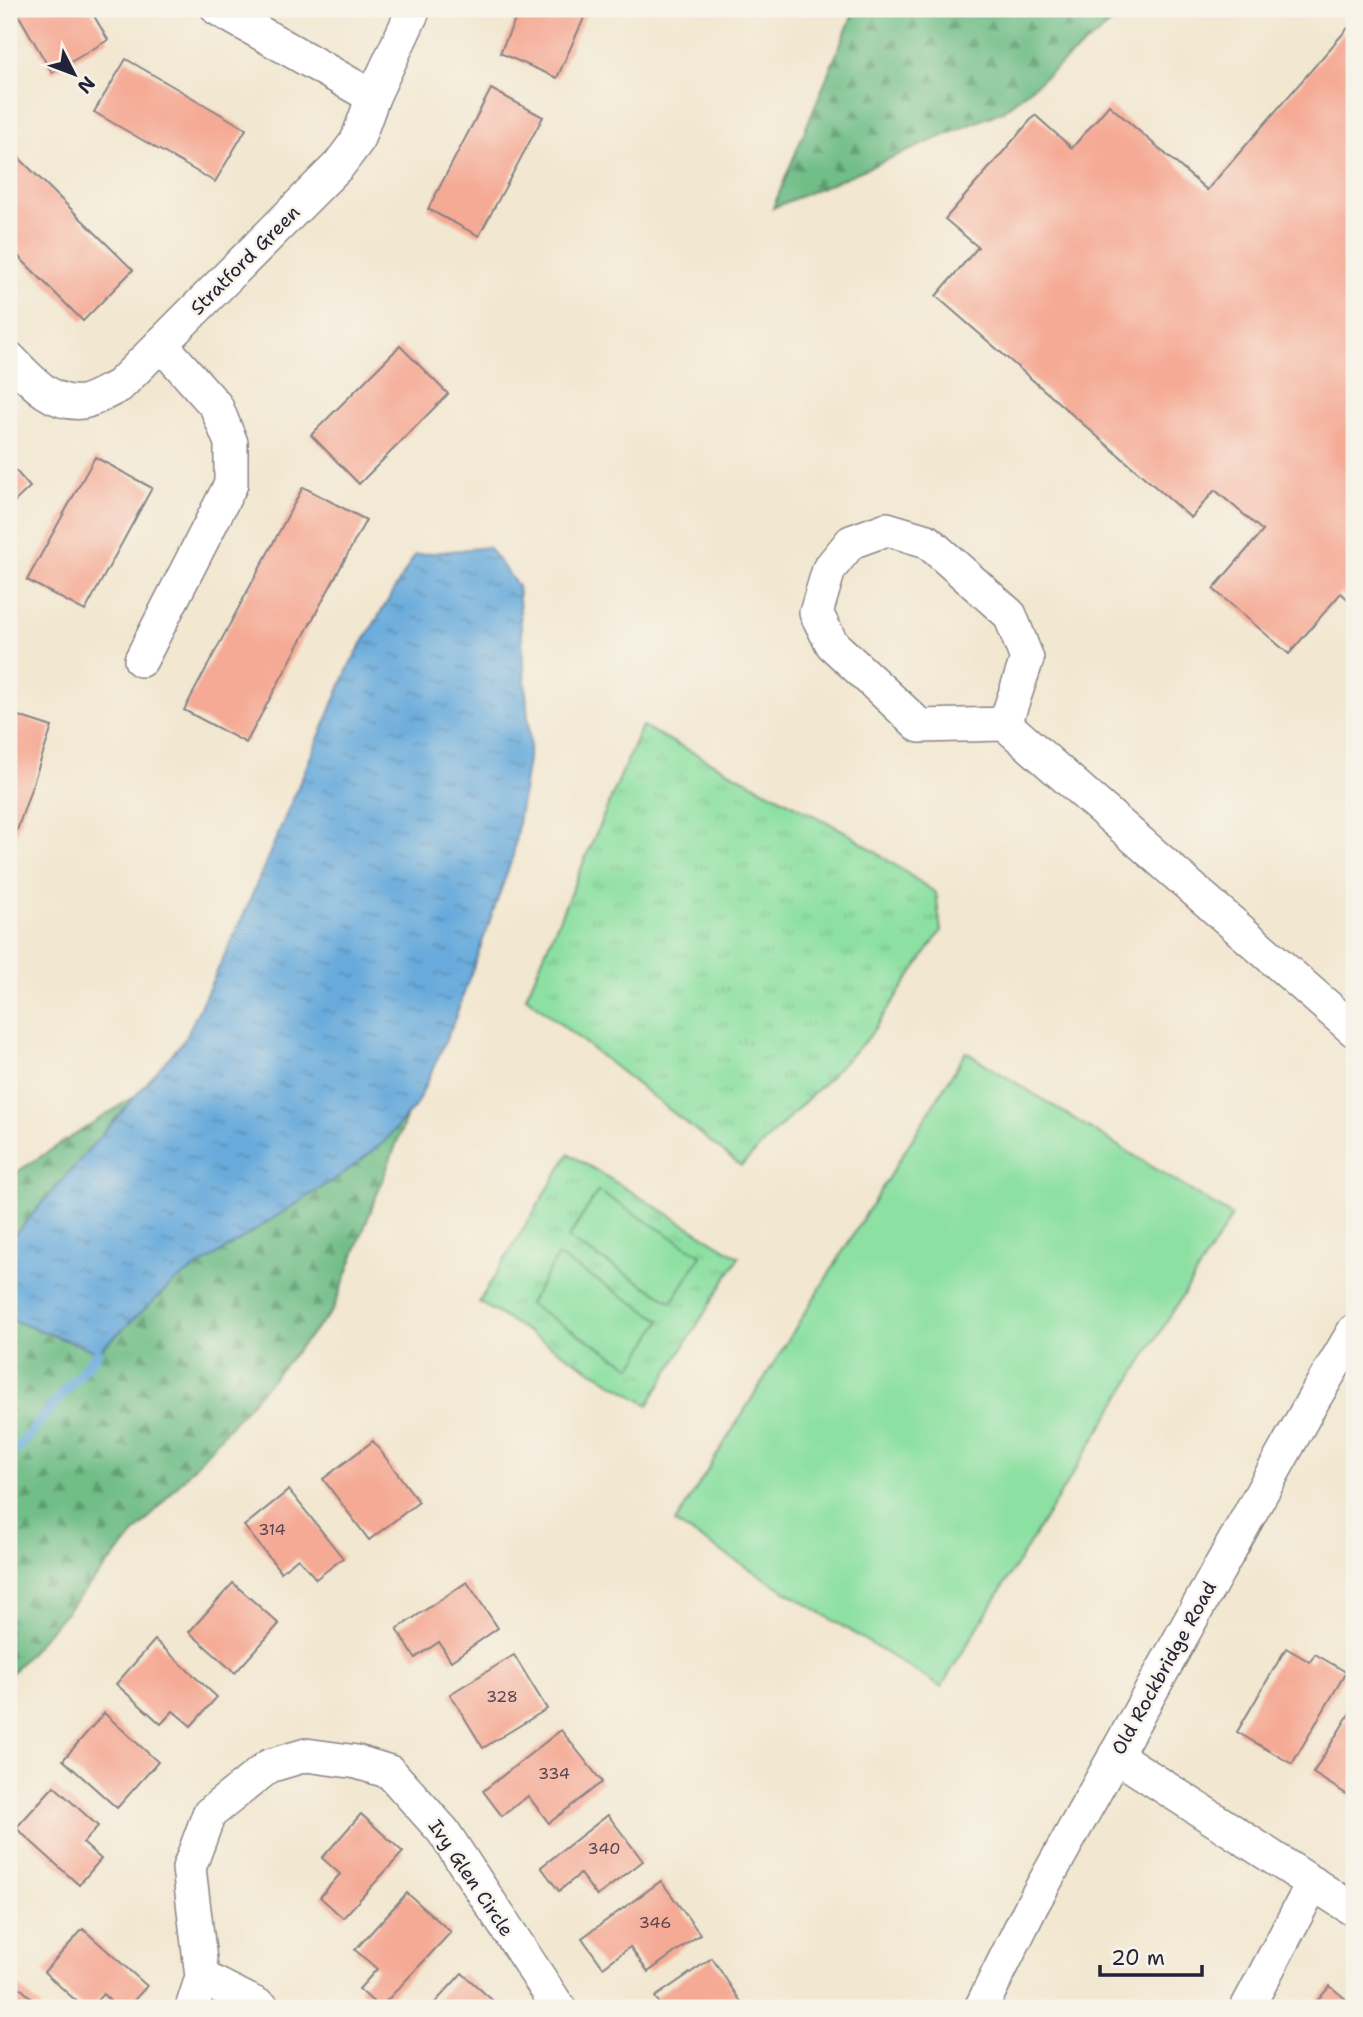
<svg xmlns="http://www.w3.org/2000/svg" width="1363" height="2017" viewBox="0 0 1363 2017" font-family="'Shantell Sans',sans-serif">
<style>
.grass{fill:url(#grass-tufts);stroke:#57816e;stroke-width:2}
.forest{fill:url(#forest-firs);stroke:#4a7062;stroke-width:2}
.garden{fill:#8ce0a2;stroke:#57816e;stroke-width:2}
.water{fill:url(#water-ripples);stroke:#44668b;stroke-width:2}
.lines{fill:none;stroke-linecap:round;stroke-linejoin:round}
.stream{stroke:#67aadb;stroke-width:10}
.building{fill:#f5aa95}
.minor-casing{stroke:#8a8486;stroke-width:36}
.minor{stroke:#fff;stroke-width:33}
.labels{text-anchor:middle;dominant-baseline:central;stroke-width:5;stroke-linejoin:round;paint-order:stroke}
.number-label{font-size:16px;fill:#574452}
.street-label{font-size:19px;fill:#22223b;stroke:#f7f3e8}
</style>
<defs>
<pattern id="grass-tufts" width="24" height="20" patternUnits="userSpaceOnUse" patternTransform="scale(1.75)"><rect width="24" height="20" fill="#8ce0a2"/><path d="M3 7l-1-3M5 7V3M7 7l1-3M15 17l-1-3M17 17v-4M19 17l1-3" fill="none" stroke="#78c08c"/></pattern>
<pattern id="forest-firs" width="22" height="20" patternUnits="userSpaceOnUse" patternTransform="scale(1.75)"><rect width="22" height="20" fill="#71be88"/><path d="M5 1l3.5 6h-7zM16 11l3.5 6h-7z" fill="#5c9a70"/></pattern>
<pattern id="water-ripples" width="26" height="14" patternUnits="userSpaceOnUse" patternTransform="scale(1.75)"><rect width="26" height="14" fill="#67aadb"/><path d="M2 4q2-2 4 0t4 0M15 11q2-2 4 0t4 0" fill="none" stroke="#548ab3"/></pattern>
</defs>
<rect width="100%" height="100%" fill="#f7f3e8"/>
<filter id="ink" filterUnits="userSpaceOnUse"><feTurbulence type="fractalNoise" baseFrequency=".0143" numOctaves="2"/><feDisplacementMap in="SourceGraphic" scale="14" xChannelSelector="R" yChannelSelector="G"/><feConvolveMatrix kernelMatrix="1 2 1 2 8 2 1 2 1" color-interpolation-filters="sRGB"/></filter>
<filter id="wash" filterUnits="userSpaceOnUse"><feTurbulence type="fractalNoise" baseFrequency=".00686" numOctaves="4" result="noise"/><feDisplacementMap in="SourceGraphic" scale="28" xChannelSelector="R" yChannelSelector="G"/><feGaussianBlur stdDeviation="1.57" result="paint"/><feColorMatrix in="noise" values="0 0 0 0 0 0 0 0 0 0 0 0 0 0 0 0 0 1.4 0 .05"/><feComposite in="paint" operator="in"/></filter>
<g filter="url(#wash)">
<rect width="100%" height="100%" fill="#f2e7d0"/>
<g class="grass">
<polygon points="642,726 846,832 936,893 941,931 868,1038 741,1166 526,997"/>
<polygon points="569,1154 739,1257 648,1405 479,1302"/>
</g>
<g class="forest">
<polygon points="855,9 1129,9 1003,111 773,208"/>
<polygon points="505,858 333,1310 9,1676 9,1177"/>
</g>
<g class="garden">
<polygon points="966,1052 1232,1216 941,1687 675,1523"/>
<polygon points="598,1191 701,1255 672,1302 568,1239"/>
<polygon points="558,1256 661,1320 632,1367 529,1304"/>
</g>
<polygon class="water" points="488,547 518,586 530,746 513,856 453,1024 417,1104 384,1142 344,1173 173,1283 98,1352 9,1319 9,1241 185,1039 244,914 350,664 415,555"/>
<g class="lines">
<polyline class="stream" points="9,1458 98,1352"/>
</g>
<g id="blocks">
<g class="building">
<polygon points="15,9 90,9 108,40 52,73"/>
<polygon points="520,9 588,9 557,78 500,53"/>
<polygon points="1354,21 1354,605 1341,593 1289,654 1213,589 1263,531 1215,490 1191,518 936,296 978,247 945,219 1035,115 1072,148 1109,105 1207,190"/>
<polygon points="126,59 246,129 215,182 94,112"/>
<polygon points="491,89 543,117 479,236 428,209"/>
<polygon points="9,148 133,270 83,321 9,247"/>
<polygon points="400,346 448,394 359,484 311,435"/>
<polygon points="95,457 152,488 85,611 27,580"/>
<polygon points="9,463 30,487 9,507"/>
<polygon points="303,487 366,520 246,743 184,710"/>
<polygon points="9,713 52,727 9,854"/>
<polygon points="373,1441 419,1502 369,1540 323,1479"/>
<polygon points="289,1490 343,1558 316,1579 298,1558 281,1572 244,1526"/>
<polygon points="467,1582 498,1628 451,1661 439,1642 415,1658 397,1629"/>
<polygon points="233,1583 279,1624 235,1673 189,1632"/>
<polygon points="155,1640 217,1697 191,1726 173,1711 161,1724 116,1684"/>
<polygon points="1286,1648 1310,1662 1315,1654 1346,1672 1292,1764 1237,1732"/>
<polygon points="514,1655 547,1709 483,1748 450,1694"/>
<polygon points="1354,1706 1354,1799 1313,1773"/>
<polygon points="104,1713 158,1762 117,1808 63,1760"/>
<polygon points="561,1730 602,1782 549,1823 528,1796 502,1816 483,1791"/>
<polygon points="54,1786 98,1826 83,1843 101,1859 79,1885 16,1828"/>
<polygon points="361,1814 403,1852 343,1918 320,1897 340,1874 322,1858"/>
<polygon points="608,1815 643,1861 597,1896 580,1874 559,1891 541,1867"/>
<polygon points="661,1881 700,1934 648,1972 630,1947 603,1967 582,1938"/>
<polygon points="407,1893 451,1932 380,2008 359,1989 377,1969 355,1950"/>
<polygon points="83,1929 147,1986 127,2008 117,2008 103,1994 90,2008 84,2008 44,1972"/>
<polygon points="712,1958 745,2008 663,2008 655,1997"/>
<polygon points="462,1973 501,2008 430,2008"/>
<polygon points="17,1985 42,2008 9,2008 9,1994"/>
<polygon points="1330,1986 1354,2006 1354,2008 1311,2008"/>
</g>
</g>
</g>
<g filter="url(#ink)">
<use href="#blocks" fill-opacity="0" stroke="#8a8486" stroke-width="2"/>
<g class="lines">
<defs>
<g id="minor">
<polyline points="218,9 373,97"/>
<path d="M9 358C29 378 51 406 83 402 94 400 108 391 119 386L339 165 357 141 373 97 414 9"/>
<polyline points="141,660 231,484 231,443 216,406 161,344"/>
<polyline points="1005,724 1027,659 1010,615 927,541 887,529 851,542 829,569 816,613 832,644 920,726 1005,724 1354,1030"/>
<polyline points="1115,1755 1354,1910"/>
<polyline points="202,1977 263,2008"/>
<polyline points="192,2008 202,1977 189,1868 209,1814 269,1766 306,1755 357,1762 390,1772 443,1831 559,2008"/>
<polyline points="981,2008 1032,1905 1312,1402 1354,1331"/>
<polyline points="1247,2008 1313,1883"/>
</g>
</defs>
<use href="#minor" class="minor-casing"/>
<use href="#minor" class="minor"/>
</g>
</g>
<g class="labels">
<g class="number-label">
<text x="272" y="1529">314</text>
<text x="502" y="1696">328</text>
<text x="554" y="1773">334</text>
<text x="604" y="1848">340</text>
<text x="655" y="1922">346</text>
</g>
<g class="street-label">
<text transform="translate(245 260) rotate(-45)">Stratford Green</text>
<text transform="translate(1164 1668) rotate(-61)">Old Rockbridge Road</text>
<text transform="translate(471 1878) rotate(56)">Ivy Glen Circle</text>
</g>
</g>
<rect width="1363" height="2017" fill="none" stroke="#f7f3e8" stroke-width="35"/>
<g transform="translate(74 74) rotate(132)" stroke="#f7f3e8" stroke-width="5" paint-order="stroke">
<path d="M0-5L12 26L0 18L-12 26Z" fill="#22223b"/>
<text y="-10" font-size="19" font-weight="bold" text-anchor="middle" fill="#22223b">N</text>
</g>
<path d="M1100 1965v10h102v-10" fill="none" stroke="#22223b" stroke-width="3.5"/>
<text x="1111" y="1965" font-size="21" fill="#22223b" stroke="#f7f3e8" stroke-width="5" paint-order="stroke">20 m</text>
</svg>
